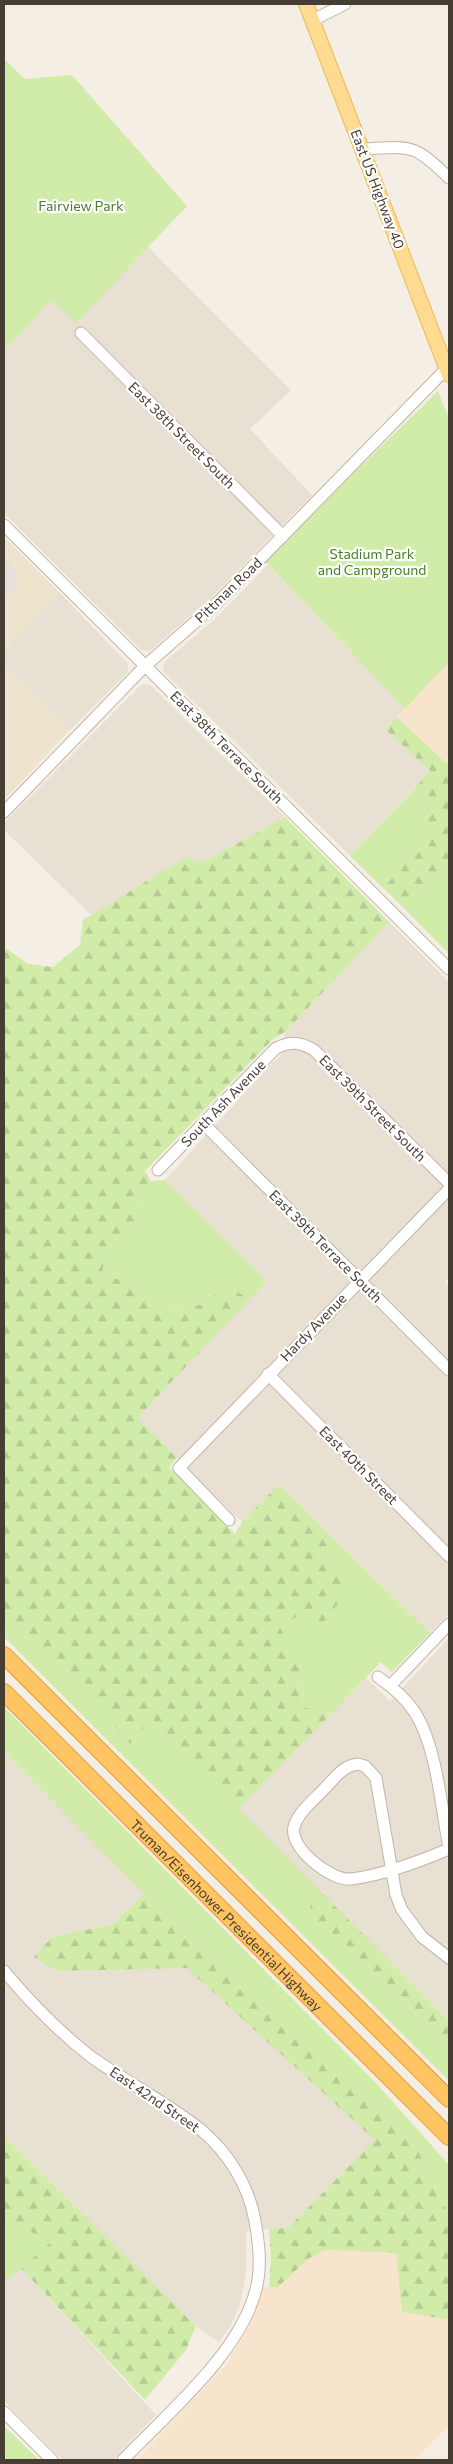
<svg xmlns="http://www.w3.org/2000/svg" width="453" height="2464" viewBox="0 0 453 2464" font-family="Commissioner,sans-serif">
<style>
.residential{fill:#e8e0d2}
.commercial{fill:#f8e4cd}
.education{fill:#eee3cd}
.green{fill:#d1eca9}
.forest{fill:url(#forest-firs)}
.parking{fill:#e4e1dd}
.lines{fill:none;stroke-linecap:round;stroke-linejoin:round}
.minor-casing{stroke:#c0b6a6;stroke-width:13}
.major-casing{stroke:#edba58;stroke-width:16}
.highway-casing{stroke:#ea9a28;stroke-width:18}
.minor{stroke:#fff;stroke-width:11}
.major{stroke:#ffdb92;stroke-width:14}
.highway{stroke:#ffc464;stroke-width:16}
.labels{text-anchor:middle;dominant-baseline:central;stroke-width:4.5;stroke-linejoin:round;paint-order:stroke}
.street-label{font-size:14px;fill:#463e33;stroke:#fff}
.park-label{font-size:14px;fill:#497d22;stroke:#fff}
</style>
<defs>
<pattern id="forest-firs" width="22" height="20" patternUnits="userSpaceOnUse" patternTransform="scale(1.25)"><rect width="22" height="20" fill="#d1eca9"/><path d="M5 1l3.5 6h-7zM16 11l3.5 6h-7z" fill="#b5cb92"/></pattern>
</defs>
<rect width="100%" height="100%" fill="#f4eee4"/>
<g class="residential">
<polygon points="148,247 291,390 250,429 312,495 212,597 150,651 141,650 4,513 4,351 51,300 76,322"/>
<polygon points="268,565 405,709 385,729 430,771 350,856 163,671 164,662 212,622"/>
<polygon points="59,592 128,664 128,672 69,731 4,665 4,650"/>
<polygon points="142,684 150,685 285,817 201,863 186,857 91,915 4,830 4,823"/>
<polygon points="389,922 449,982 449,1278 445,1282 449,1286 449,1613 430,1633 279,1484 242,1522 136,1418 267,1281 165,1180 272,1063 281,1056 285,1032"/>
<polygon points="449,1638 449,2021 238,1809 366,1678 390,1701"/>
<polygon points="4,1752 144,1894 113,1924 52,1937 58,1971 187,1967 375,2140 288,2228 246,2231 246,2271 240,2305 230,2327 219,2342 196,2326 4,2136"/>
<polygon points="21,2268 156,2415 113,2460 63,2460 4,2401 4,2282"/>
</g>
<g class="commercial">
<polygon points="449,662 449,762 446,763 397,717"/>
<polygon points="325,2250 396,2253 402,2312 449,2320 449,2425 415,2460 136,2460 228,2363 249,2326 263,2286 278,2287 308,2259"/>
</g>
<g class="education">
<polygon points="4,537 59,592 4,650"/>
<polygon points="4,665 69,731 4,800"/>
</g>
<g class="green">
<polygon points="4,59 25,79 72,75 187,206 76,323 51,300 4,351"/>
<polygon points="438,391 449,419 449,662 405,709 262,558 361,466"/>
<polygon points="410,793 432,808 424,823 424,843 383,888 350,856"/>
<polygon points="449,861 449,954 408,912"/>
<polygon points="165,1180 267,1281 249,1300 229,1285 203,1304 167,1312 132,1285 102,1273 108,1246 138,1217 137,1196 151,1181"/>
<polygon points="330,1535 430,1633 392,1672 381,1662 332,1713 303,1707 302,1666 278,1626 301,1615 326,1555"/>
<polygon points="4,1616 93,1701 130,1744 151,1720 324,1895 311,1902 310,1919 342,1941 401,1997 449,2052 449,2081 4,1637"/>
<polygon points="4,1707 376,2083 449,2165 449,2216 414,2143 161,1905 144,1894 4,1752"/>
<polygon points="4,2218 52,2242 4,2282"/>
<polygon points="4,2426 39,2460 5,2460"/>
</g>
<g class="forest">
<polygon points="397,717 446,763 449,762 449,861 408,912 383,888 424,843 424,823 432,808 410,793 430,771 385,729"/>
<polygon points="285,817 389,922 285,1032 273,1039 145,1171 151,1181 137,1196 138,1217 108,1246 102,1273 132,1285 168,1312 203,1304 229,1285 249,1300 137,1418 177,1458 169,1467 235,1534 242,1522 279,1484 330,1535 326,1555 349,1589 319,1628 301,1615 279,1626 302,1666 303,1707 332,1713 238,1809 151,1720 130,1744 93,1701 4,1616 4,947 28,964 53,967 80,945 83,920 186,857 201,863"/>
<polygon points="144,1894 161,1905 414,2143 449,2216 449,2320 402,2312 396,2253 325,2250 308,2259 278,2287 269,2287 271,2258 269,2229 288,2228 375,2140 187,1968 58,1971 34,1957 52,1937 113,1924"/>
<polygon points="324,1895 449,2021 449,2052 401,1997 342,1941 309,1919 311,1901"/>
<polygon points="4,2136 196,2326 186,2350 145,2400 21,2268 51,2242 4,2218"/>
</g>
<polygon class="parking" points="4,557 18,571 13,577 19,584 4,600"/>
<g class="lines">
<defs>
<g id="minor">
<polyline points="313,20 345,4"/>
<path d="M362 149C412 147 412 142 449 178"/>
<polyline points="81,333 283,536"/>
<polyline points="4,525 449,969"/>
<polyline points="4,812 145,666 218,602 449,366"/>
<polyline points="203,1123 449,1370"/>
<path d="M158 1170 276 1048C292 1041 300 1042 314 1050L449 1183"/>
<polyline points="268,1374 449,1556"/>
<polyline points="229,1520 179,1468 449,1189"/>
<path d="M378 1677C391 1686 405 1698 414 1711 437 1746 441 1807 449 1848"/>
<polyline points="390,1686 449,1624"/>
<path d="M449 1849C418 1862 384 1875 351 1879 331 1881 289 1848 294 1827 298 1812 314 1800 325 1788 335 1778 342 1766 358 1764L365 1766 376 1778 396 1895 402 1910 422 1937 449 1958"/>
<path d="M4 1971C30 2002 58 2031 90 2056 126 2082 166 2102 200 2129 228 2152 249 2186 255 2221 259 2243 262 2267 256 2289 241 2352 167 2414 123 2460"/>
<polyline points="4,2412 52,2460"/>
</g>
<polyline id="major" points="306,4 449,375"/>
<g id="highway">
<polyline points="4,1655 449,2099"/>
<path id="s1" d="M4 1692 449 2137"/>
</g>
</defs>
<use href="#minor" class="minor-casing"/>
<use href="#major" class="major-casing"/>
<use href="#highway" class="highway-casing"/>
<use href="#minor" class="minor"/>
<use href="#major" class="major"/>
<use href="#highway" class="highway"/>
</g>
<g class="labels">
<g class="street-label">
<text transform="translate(378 189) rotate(69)">East US Highway 40</text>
<text transform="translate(182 435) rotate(45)">East 38th Street South</text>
<text transform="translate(228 590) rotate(-44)">Pittman Road</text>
<text transform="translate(227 747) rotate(45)">East 38th Terrace South</text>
<text transform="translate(223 1103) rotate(-46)">South Ash Avenue</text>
<text transform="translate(373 1108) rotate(45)">East 39th Street South</text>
<text transform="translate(326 1246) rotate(45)">East 39th Terrace South</text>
<text transform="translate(313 1327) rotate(-46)">Hardy Avenue</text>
<text transform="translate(359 1465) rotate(45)">East 40th Street</text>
<text stroke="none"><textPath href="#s1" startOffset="315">Truman/Eisenhower Presidential Highway</textPath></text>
<text transform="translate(155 2099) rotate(34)">East 42nd Street</text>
</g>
<g class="park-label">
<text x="81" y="205">Fairview Park</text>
<text x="372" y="553">Stadium Park<tspan x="372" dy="16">and Campground</tspan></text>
</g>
</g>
<rect width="453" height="2464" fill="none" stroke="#463e33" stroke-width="10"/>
</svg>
